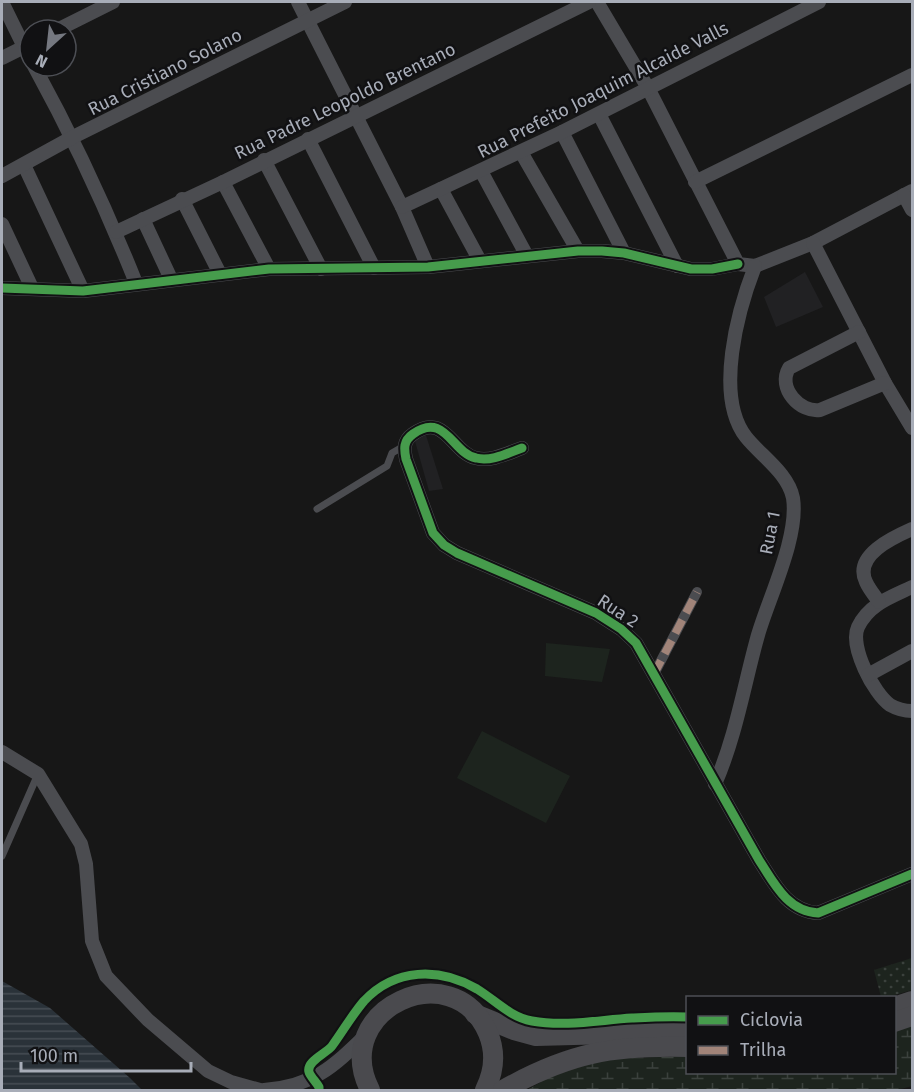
<svg xmlns="http://www.w3.org/2000/svg" width="914" height="1092" viewBox="0 0 914 1092" font-family="'Fira Sans',sans-serif">
<style>
.built{fill:#212123}
.grass{fill:url(#grass-dots)}
.wetland{fill:url(#wetland-marsh)}
.pitch{fill:#1d241e}
.water{fill:url(#water-rules)}
.lines{fill:none;stroke-linecap:round;stroke-linejoin:round}
.service{stroke:#4b4c50;stroke-width:7}
.pedestrian{stroke:#4b4c50;stroke-width:10}
.minor{stroke:#4b4c50;stroke-width:14}
.secondary{stroke:#4a4a4e;stroke-width:20}
.quiet{stroke:#a18479;stroke-width:8;stroke-dasharray:15 8;stroke-linecap:butt}
.cycleway-casing{stroke:#111113;stroke-width:13}
.cycleway{stroke:#469c4c;stroke-width:9}
.labels{text-anchor:middle;dominant-baseline:central;stroke-width:5;stroke-linejoin:round;paint-order:stroke}
.street-label{font-size:18px;fill:#a8adb8;stroke:#111113}
</style>
<defs>
<pattern id="grass-dots" width="8" height="8" patternUnits="userSpaceOnUse" patternTransform="scale(1.5)"><rect width="8" height="8" fill="#1d241e"/><path d="M2 2h.1M6 6h.1" fill="none" stroke="#3b413d" stroke-width="1.8" stroke-linecap="round"/></pattern>
<pattern id="wetland-marsh" width="20" height="14" patternUnits="userSpaceOnUse" patternTransform="scale(1.5)"><rect width="20" height="14" fill="#1d241e"/><path d="M1 5h8M5 5V1M11 12h8M15 12V8" fill="none" stroke="#3b413d"/></pattern>
<pattern id="water-rules" width="6" height="5" patternUnits="userSpaceOnUse" patternTransform="scale(1.5)"><rect width="6" height="5" fill="#2a3239"/><path d="M0 2.5h6" fill="none" stroke="#464d54"/></pattern>
</defs>
<rect width="100%" height="100%" fill="#171717"/>
<g class="built">
<polygon points="805,272 823,307 776,327 764,297"/>
<polygon points="424,429 443,489 429,491 413,434"/>
</g>
<polygon class="grass" points="912,958 912,990 888,997 881,997 874,970"/>
<polygon class="wetland" points="912,1023 912,1086 897,1090 527,1090 550,1077 599,1059 687,1056 688,1072 894,1072 895,1029"/>
<g class="pitch">
<polygon points="546,643 610,649 602,682 545,676"/>
<polygon points="482,731 570,776 546,823 457,778"/>
</g>
<polygon class="water" points="2,981 50,1008 130,1078 142,1090 2,1090"/>
<g class="lines">
<g class="service">
<polyline points="317,509 387,466 392,453 404,446"/>
<polyline points="2,856 38,774"/>
</g>
<polyline class="pedestrian" points="654,674 697,592"/>
<g class="minor">
<polyline points="2,2 30,59"/>
<polyline points="298,2 402,207 428,267"/>
<polyline points="597,2 648,88 738,264 755,266 813,243 912,191"/>
<polyline points="57,30 113,2"/>
<polyline points="2,58 30,44"/>
<path d="M34 66C73 137 106 208 136 283"/>
<polyline points="599,114 677,266"/>
<polyline points="562,132 624,253"/>
<polyline points="308,139 374,268"/>
<polyline points="521,152 578,251"/>
<polyline points="264,160 321,269"/>
<polyline points="24,165 83,291"/>
<polyline points="481,171 527,256"/>
<polyline points="2,176 73,137 345,2"/>
<polyline points="223,182 269,269"/>
<polyline points="695,182 912,75"/>
<polyline points="441,189 480,261"/>
<polyline points="904,195 912,210"/>
<polyline points="182,199 220,274"/>
<polyline points="402,207 562,132 819,2"/>
<polyline points="143,219 171,279"/>
<polyline points="2,224 32,288"/>
<polyline points="116,232 223,182 589,2"/>
<polyline points="813,243 885,383 912,428"/>
<polyline points="2,288 83,291 269,269 428,267 578,251 602,251 624,253 691,269 712,269 738,264"/>
<path d="M859 332 789 368C777 388 800 413 820 410L885 383"/>
<path d="M522 448C508 453 491 462 476 458 452 453 445 411 413 434 403 441 404 449 406 459L433 533 444 545 457 553 596 613 621 629 636 643 759 860C774 883 787 911 818 913L912 874"/>
<path d="M912 587C891 597 869 604 858 627 849 646 874 694 890 705 897 709 905 711 912 711"/>
<path d="M879 602C875 596 869 589 866 582 853 555 894 537 912 529"/>
<polyline points="868,675 912,651"/>
<polyline points="2,752 38,774 81,844 86,864 92,941 106,976 148,1020 208,1071 231,1082 260,1090"/>
<path d="M715 784C736 736 744 685 758 635 769 597 799 537 793 498 788 473 761 456 746 437 714 396 738 310 755 266"/>
<path d="M264 1090C313 1086 332 1068 366 1035"/>
</g>
<g class="secondary">
<polyline points="894,1007 912,1001"/>
<polyline points="475,1014 514,1030 536,1036 688,1032"/>
<polyline points="894,1022 912,1016"/>
<path d="M370 1090C329 1009 453 952 488 1033 496 1052 494 1072 485 1090"/>
<path d="M503 1090C569 1053 612 1045 688 1047"/>
</g>
<polyline class="quiet" points="654,674 697,592"/>
<defs>
<g id="cycleway">
<polyline points="2,288 83,291 269,269 428,267 578,251 602,251 624,253 691,269 712,269 738,264"/>
<path d="M522 448C508 453 491 462 476 458 452 453 445 411 413 434 403 441 404 449 406 459L433 533 444 545 457 553 596 613 621 629 636 643 759 860C774 883 787 911 818 913L912 874"/>
<path d="M319 1090V1087C316 1082 310 1076 309 1072 306 1061 327 1053 332 1046 343 1031 352 1015 364 1001 395 968 439 967 477 989 495 1000 510 1017 532 1021 565 1027 599 1020 632 1018 651 1017 669 1016 688 1017"/>
</g>
</defs>
<use href="#cycleway" class="cycleway-casing"/>
<use href="#cycleway" class="cycleway"/>
</g>
<g class="labels">
<g class="street-label">
<text transform="translate(165 72) rotate(-27)">Rua Cristiano Solano</text>
<text transform="translate(603 90) rotate(-27)">Rua Prefeito Joaquim Alcaide Valls</text>
<text transform="translate(345 101) rotate(-26)">Rua Padre Leopoldo Brentano</text>
<text transform="translate(770 533) rotate(-79)">Rua 1</text>
<text transform="translate(618 611) rotate(33)">Rua 2</text>
</g>
</g>
<rect width="914" height="1092" fill="none" stroke="#a8adb8" stroke-width="6"/>
<rect x="686" y="996" width="210" height="78" fill="#111113" stroke="#4d4f55" stroke-width="1.5"/>
<rect x="698" y="1016" width="30" height="9" fill="#469c4c" stroke="#4d4f55" stroke-width="1.5"/>
<text x="740" y="1026" font-size="18" fill="#a8adb8">Ciclovia</text>
<rect x="698" y="1046" width="30" height="9" fill="#a18479" stroke="#4d4f55" stroke-width="1.5"/>
<text x="740" y="1056" font-size="18" fill="#a8adb8">Trilha</text>
<g transform="translate(48 48) rotate(207)"><circle r="28" fill="#111113" stroke="#4d4f55" stroke-width="1.5"/>
<path d="M0-4.5L10 22L0 15L-10 22Z" fill="#757880"/>
<text y="-9" font-size="16" font-weight="bold" text-anchor="middle" fill="#a8adb8">N</text>
</g>
<path d="M21 1062v9h170v-9" fill="none" stroke="#a8adb8" stroke-width="3"/>
<text x="30" y="1062" font-size="18" fill="#a8adb8" stroke="#111113" stroke-width="4.5" paint-order="stroke">100 m</text>
</svg>
